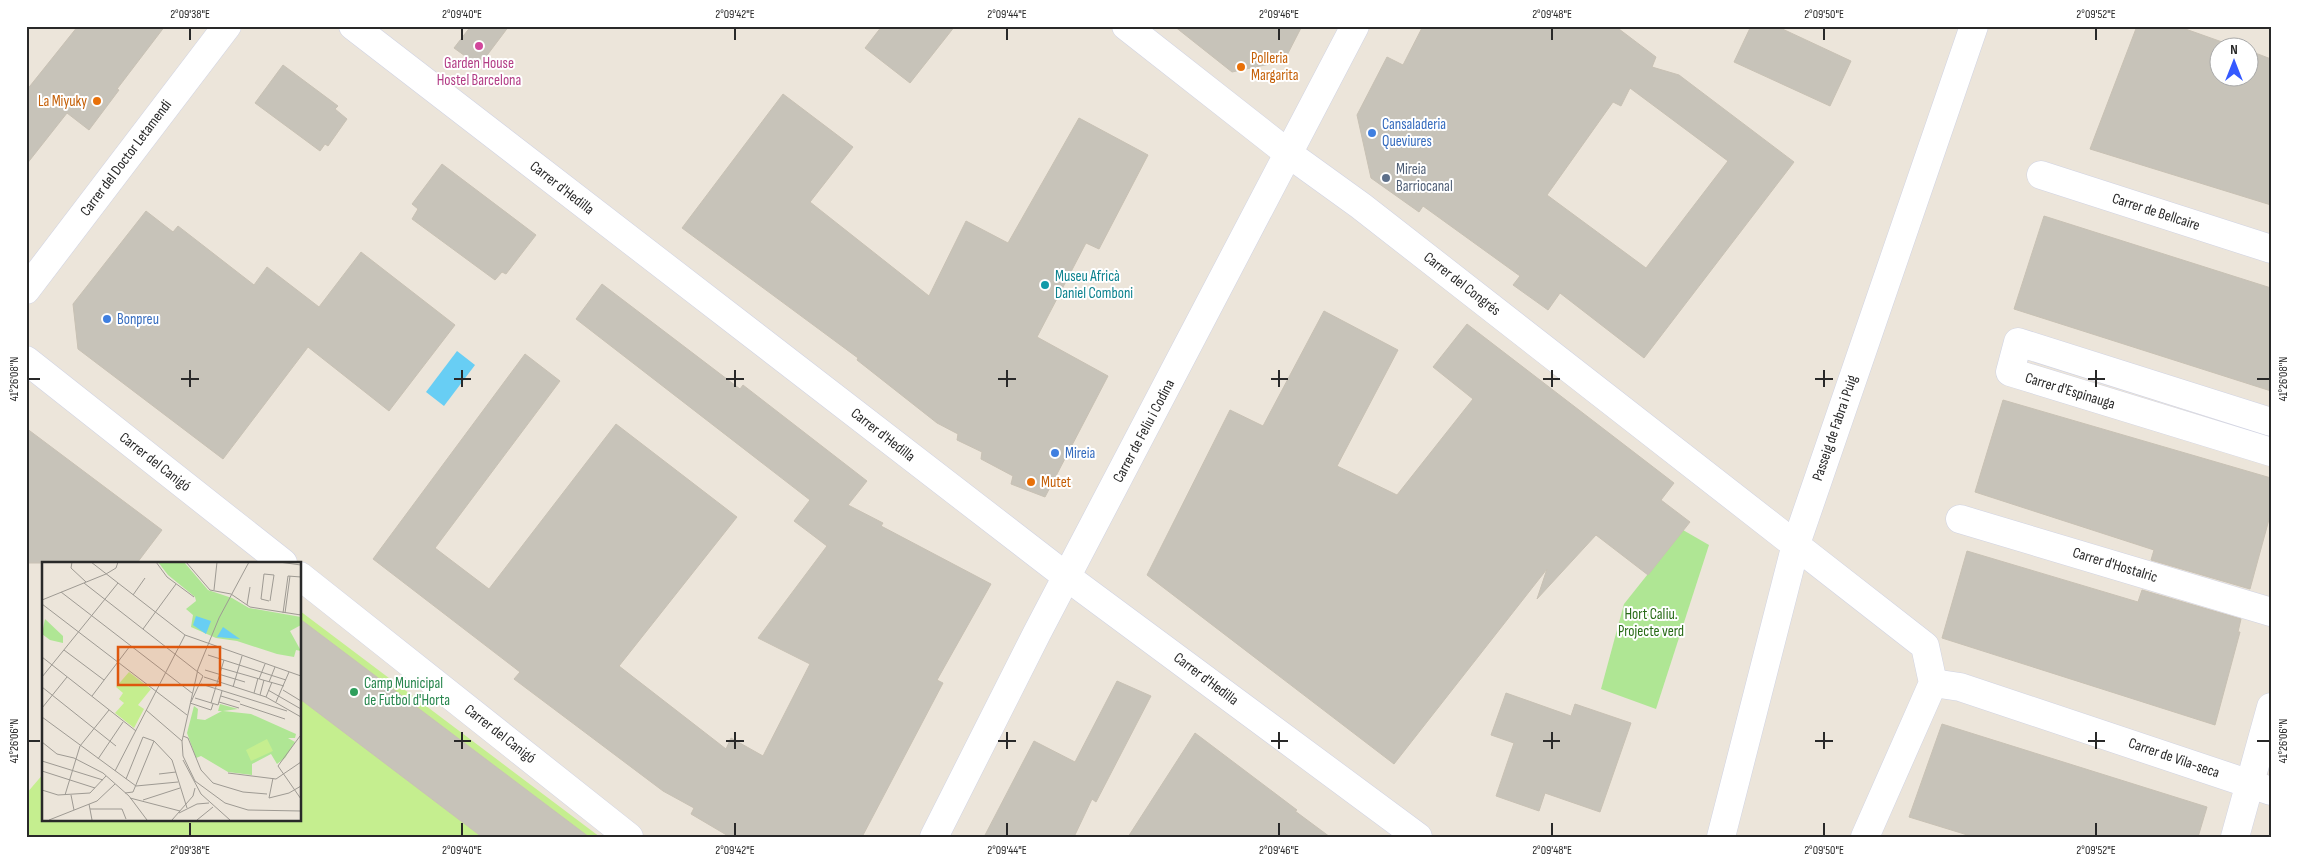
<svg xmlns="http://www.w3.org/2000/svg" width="2297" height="863" viewBox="0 0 2297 863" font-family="'Sofia Sans Condensed',sans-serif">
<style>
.green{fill:#afe694}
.pitch{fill:#c5ee8f}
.water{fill:#68cef4}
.building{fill:#c7c3b9;stroke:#c8c1b4;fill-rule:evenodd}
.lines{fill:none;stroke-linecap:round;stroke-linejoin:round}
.minor-casing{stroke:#d0d3e3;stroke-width:29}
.minor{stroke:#fff;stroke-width:28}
.ticks{fill:none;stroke:#292929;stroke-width:2}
.hotel-dot{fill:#d1479c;stroke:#fff;stroke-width:2}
.food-dot{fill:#e8710a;stroke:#fff;stroke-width:2}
.shop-dot{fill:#3f7fe0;stroke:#fff;stroke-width:2}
.service-dot{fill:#5c6f8a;stroke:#fff;stroke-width:2}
.culture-dot{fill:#0f9aa8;stroke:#fff;stroke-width:2}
.leisure-dot{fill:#2e9e5b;stroke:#fff;stroke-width:2}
.labels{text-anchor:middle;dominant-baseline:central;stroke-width:4;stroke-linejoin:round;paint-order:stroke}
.food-label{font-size:15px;fill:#c56008;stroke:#fff;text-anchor:start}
.hotel-label{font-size:15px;fill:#b23c85;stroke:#fff}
.shop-label{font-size:15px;fill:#366cbe;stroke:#fff;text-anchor:start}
.street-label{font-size:15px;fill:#292929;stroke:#fff}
.service-label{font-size:15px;fill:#4e5e75;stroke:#fff;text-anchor:start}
.culture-label{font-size:15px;fill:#0d838f;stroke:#fff;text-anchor:start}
.park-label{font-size:15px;fill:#276a16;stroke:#fff}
.leisure-label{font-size:15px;fill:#27864d;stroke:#fff;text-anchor:start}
.inset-road{fill:none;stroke:#9e9a93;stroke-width:1}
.view{fill:#de570d;fill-opacity:0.15;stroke:#de570d;stroke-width:2.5}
.inset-edge{fill:none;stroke:#292929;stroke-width:2.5}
.neatline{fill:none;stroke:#292929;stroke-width:2}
.ticks-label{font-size:12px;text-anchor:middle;fill:#292929}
</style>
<rect width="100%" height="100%" fill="#ece5da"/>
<polygon class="green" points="1683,530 1709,545 1656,709 1601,689 1624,604"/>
<polygon class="pitch" points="300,611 600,837 26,837 26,794 44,773 44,819 300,819"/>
<polygon class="water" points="457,351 475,365 444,406 426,392"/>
<g class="building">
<polygon points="78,26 165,26 117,89 119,90 89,130 67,113 26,165 26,91"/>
<polygon points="471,26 509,26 479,66 454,48"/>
<polygon points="882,26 955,26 910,83 865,48"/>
<polygon points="1174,26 1302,26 1284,61 1232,72"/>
<path d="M1423 26H1615L1656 57 1652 67 1679 75 1794 162 1644 358 1560 293 1548 310 1513 285 1520 276 1423 206 1419 212 1371 178 1357 115 1387 57 1403 65ZM1630 88 1728 161 1646 268 1547 195 1613 102 1621 106Z"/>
<polygon points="1751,26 1776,26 1851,61 1830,106 1734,62"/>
<polygon points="2137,26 2177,26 2239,48 2220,48 2220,78 2250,78 2250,51 2271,59 2271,205 2090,149"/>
<polygon points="283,65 338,106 335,109 347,119 328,146 325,144 320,151 255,103"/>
<polygon points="783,94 853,147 810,202 929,296 966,221 1008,243 1079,118 1148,155 1099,249 1086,243 1037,337 1108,376 1045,497 1011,484 1013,476 981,459 982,452 957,440 958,434 937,423 857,360 858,358 682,228"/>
<polygon points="442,164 536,235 506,274 502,272 495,280 412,219 418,209 412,204"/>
<polygon points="146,211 173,232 178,226 254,285 267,267 319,307 361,252 455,325 389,411 308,347 223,459 78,349 73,304"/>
<polygon points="2044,216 2271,288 2271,391 2014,309"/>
<polygon points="602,284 740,389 743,385 867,481 848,505 883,523 881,526 991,584 937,680 943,683 862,837 730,837 691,814 694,808 663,791 514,679 520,672 373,559 525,354 560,381 435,548 489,589 616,424 737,517 619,666 726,749 731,738 763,756 810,664 758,638 827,546 794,521 810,500 576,319"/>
<polygon points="1324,311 1398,350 1337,466 1397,495 1473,399 1433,367 1467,324 1674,483 1661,500 1690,522 1648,575 1596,535 1537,599 1547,569 1394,764 1147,575 1230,410 1263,426"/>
<polygon points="2003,400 2271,478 2271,512 2250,589 2151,560 2154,550 1975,492"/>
<polygon points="26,428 162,530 137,563 26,563"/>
<polygon points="1967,551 2138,602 2142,590 2241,619 2238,632 2240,632 2215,725 1942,638"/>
<polygon points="300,619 589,837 482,837 300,699"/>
<polygon points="1117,681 1151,696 1096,802 1092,799 1074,837 984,837 1034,741 1075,762"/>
<polygon points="1506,693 1571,716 1575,704 1631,723 1600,812 1545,793 1539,811 1496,796 1514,743 1491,735"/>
<polygon points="1942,724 2207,807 2198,837 1974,837 1909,817"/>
<polygon points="1195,733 1297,810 1295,811 1330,837 1128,837"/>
</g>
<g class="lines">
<defs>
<g id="minor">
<polyline points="353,26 1067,577 1418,837"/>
<polyline points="1126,26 1289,154 1361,206 1925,646 1933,683 1865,837"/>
<polyline points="2041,175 2271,249"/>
<polyline points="26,290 227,26"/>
<polyline points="26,360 283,563"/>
<polyline points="2271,422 2018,342 2010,372 2271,452"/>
<polyline points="1960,519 2271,612"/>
<polyline points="300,576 629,837"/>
<polyline points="1933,683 1960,687 2271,791"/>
<polyline points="934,837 1037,633 1355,26"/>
<polyline points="1721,837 1796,544 1974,26"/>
<polyline points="2235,837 2271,707"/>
</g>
</defs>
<use href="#minor" class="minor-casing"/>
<use href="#minor" class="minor"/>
</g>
<path class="ticks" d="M190 28V40M462 28V40M735 28V40M1007 28V40M1279 28V40M1552 28V40M1824 28V40M2096 28V40M190 370V387M462 370V387M735 370V387M1007 370V387M1279 370V387M1552 370V387M1824 370V387M2096 370V387M28 379H40M181 379H199M454 379H471M726 379H744M998 379H1016M1271 379H1288M1543 379H1560M1815 379H1833M2088 379H2105M2257 379H2270M462 732V749M735 732V749M1007 732V749M1279 732V749M1552 732V749M1824 732V749M2096 732V749M28 741H40M454 741H471M726 741H744M998 741H1016M1271 741H1288M1543 741H1560M1815 741H1833M2088 741H2105M2257 741H2270M190 823V836M462 823V836M735 823V836M1007 823V836M1279 823V836M1552 823V836M1824 823V836M2096 823V836"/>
<circle class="hotel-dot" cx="479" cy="46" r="5"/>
<g class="food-dot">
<circle cx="1241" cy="67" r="5"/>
<circle cx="97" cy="101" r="5"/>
<circle cx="1031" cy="482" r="5"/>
</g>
<g class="shop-dot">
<circle cx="1372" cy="133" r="5"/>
<circle cx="107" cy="319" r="5"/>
<circle cx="1055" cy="453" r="5"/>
</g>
<circle class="service-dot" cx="1386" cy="178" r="5"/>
<circle class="culture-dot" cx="1045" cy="285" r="5"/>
<circle class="leisure-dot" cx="354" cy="692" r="5"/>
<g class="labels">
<g class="food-label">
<text x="1251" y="58">Polleria<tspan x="1251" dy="17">Margarita</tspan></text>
<text x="87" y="101" text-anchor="end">La Miyuky</text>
<text x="1041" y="482">Mutet</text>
</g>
<g class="hotel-label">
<text x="479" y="63">Garden House<tspan x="479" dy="17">Hostel Barcelona</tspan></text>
</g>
<g class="shop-label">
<text x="1382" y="124">Cansaladeria<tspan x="1382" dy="17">Queviures</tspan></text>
<text x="117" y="319">Bonpreu</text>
<text x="1065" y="453">Mireia</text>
</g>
<g class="street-label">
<text transform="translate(126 158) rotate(-53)">Carrer del Doctor Letamendi</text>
<text transform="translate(562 188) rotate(38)">Carrer d'Hedilla</text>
<text transform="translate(2156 212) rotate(18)">Carrer de Bellcaire</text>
<text transform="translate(1462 284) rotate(38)">Carrer del Congrés</text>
<text transform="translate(2070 391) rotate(17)">Carrer d'Espinauga</text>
<text transform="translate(1835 428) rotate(-71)">Passeig de Fabra i Puig</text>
<text transform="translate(1144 431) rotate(-62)">Carrer de Feliu i Codina</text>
<text transform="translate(883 435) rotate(38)">Carrer d'Hedilla</text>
<text transform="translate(155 462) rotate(38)">Carrer del Canigó</text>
<text transform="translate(2115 565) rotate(17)">Carrer d'Hostalric</text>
<text transform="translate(1206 679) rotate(37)">Carrer d'Hedilla</text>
<text transform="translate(500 734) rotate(38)">Carrer del Canigó</text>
<text transform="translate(2174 758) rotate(19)">Carrer de Vila-seca</text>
</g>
<g class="service-label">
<text x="1396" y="169">Mireia<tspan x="1396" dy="17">Barriocanal</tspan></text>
</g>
<g class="culture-label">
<text x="1055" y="276">Museu Africà<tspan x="1055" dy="17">Daniel Comboni</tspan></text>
</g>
<g class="park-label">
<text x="1651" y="614">Hort Caliu.<tspan x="1651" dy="17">Projecte verd</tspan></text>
</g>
<g class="leisure-label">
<text x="364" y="683">Camp Municipal<tspan x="364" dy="17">de Futbol d'Horta</tspan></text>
</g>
</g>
<g transform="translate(42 562)">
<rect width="259" height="259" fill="#ece5da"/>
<path d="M116 0H142L166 28 190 36 207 46 259 55V63L248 69 259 89 254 88 252 95 235 92 195 79 174 76 149 65 151 53 144 47 154 39 153 35 126 13ZM3 57 21 74V81L8 78 0 72ZM178 142 196 147 181 149 209 152 254 172 253 176H246L253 180 243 196 235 202 229 192 210 202V213L186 210 159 194 154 196 145 171 152 144 156 147 155 157 163 158 180 149H176Z" fill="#afe694"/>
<path d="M87 110 109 127 96 143 102 147 92 166 73 151 82 141 77 137 81 131 74 125ZM225 177 231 189 209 199 204 188Z" fill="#c5ee8f"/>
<path d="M154 54 169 59 164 72 151 63ZM181 65 198 77 175 75Z" fill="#68cef4"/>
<path class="inset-road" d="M30 0 29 6 44 20M49 0 143 73 259 114M114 0 125 15 152 35M144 0 168 28 189 32 208 45 259 53M207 0 177 56 156 107 140 179 141 194 153 219 183 241 206 248 259 249M237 0 259 3M42 21 161 114 149 140M172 28 175 0M19 30 150 131M91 33 103 16M0 38 64 12 74 6 76 0M227 39 219 37 222 12 232 13 228 39M0 42 145 153M205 43 208 25M241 51 246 14 259 15M243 51 248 14M101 67 134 22M22 88 62 118M166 93 244 118M0 95 94 169M179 106 242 124M163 108 203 120M0 115 76 21M162 115 224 135 259 155M217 117 223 102M227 120 233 105M159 122 245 149M0 125 74 184M191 125 200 94M226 128 259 147M241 128 259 139M212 131 216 116M218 133 222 118M50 134 88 84M179 134 198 140M224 135 230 120M153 136 176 143 180 129M177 140 197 146M234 140 247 110M148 141 169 148 171 142M169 141 182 98M198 142 243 157M0 146 25 115M104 148 140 179M0 155 94 224 136 220M141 174 146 176 159 208 171 221 201 230 225 232M258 174 236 204 259 237M0 180 15 192 32 196 61 211 87 234 105 258M56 197 81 160M141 198 159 232 188 258M0 199 61 218M0 209 53 226M73 209 143 73M186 211 234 217 259 200M117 212 134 210M231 216 227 236 247 231 259 224M84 217 101 175 112 179 130 198 145 246M0 228 16 233 48 231 64 214M83 231 91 230 112 179M23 233 38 184 67 148M29 233 32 248M88 236 138 249M101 238 138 226M47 242 50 258M48 247H80L84 257M137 251 155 242 167 241M7 258 55 239 73 222M130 258 151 234 153 226M155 258 171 245"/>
<path class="view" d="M76 85H178V123H76Z"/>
<rect width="259" height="259" class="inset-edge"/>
</g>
<rect width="2297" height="863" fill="none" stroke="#ffffff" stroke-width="55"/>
<g transform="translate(2234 62)"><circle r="24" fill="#ffffff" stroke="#a9a9a9"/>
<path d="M0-4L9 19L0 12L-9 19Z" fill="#3559ff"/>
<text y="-8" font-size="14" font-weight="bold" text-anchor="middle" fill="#292929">N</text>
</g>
<rect x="28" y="28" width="2242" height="808" class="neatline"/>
<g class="ticks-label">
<text x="190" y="18">2°09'38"E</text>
<text x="462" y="18">2°09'40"E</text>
<text x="735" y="18">2°09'42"E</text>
<text x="1007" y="18">2°09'44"E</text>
<text x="1279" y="18">2°09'46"E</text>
<text x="1552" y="18">2°09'48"E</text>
<text x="1824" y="18">2°09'50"E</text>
<text x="2096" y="18">2°09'52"E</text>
<text transform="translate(14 379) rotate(-90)" y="4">41°26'08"N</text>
<text transform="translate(2283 379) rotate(-90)" y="4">41°26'08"N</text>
<text transform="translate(14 741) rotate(-90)" y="4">41°26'06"N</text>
<text transform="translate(2283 741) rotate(-90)" y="4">41°26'06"N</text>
<text x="190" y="854">2°09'38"E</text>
<text x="462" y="854">2°09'40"E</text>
<text x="735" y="854">2°09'42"E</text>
<text x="1007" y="854">2°09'44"E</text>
<text x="1279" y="854">2°09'46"E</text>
<text x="1552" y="854">2°09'48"E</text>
<text x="1824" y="854">2°09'50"E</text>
<text x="2096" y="854">2°09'52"E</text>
</g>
</svg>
